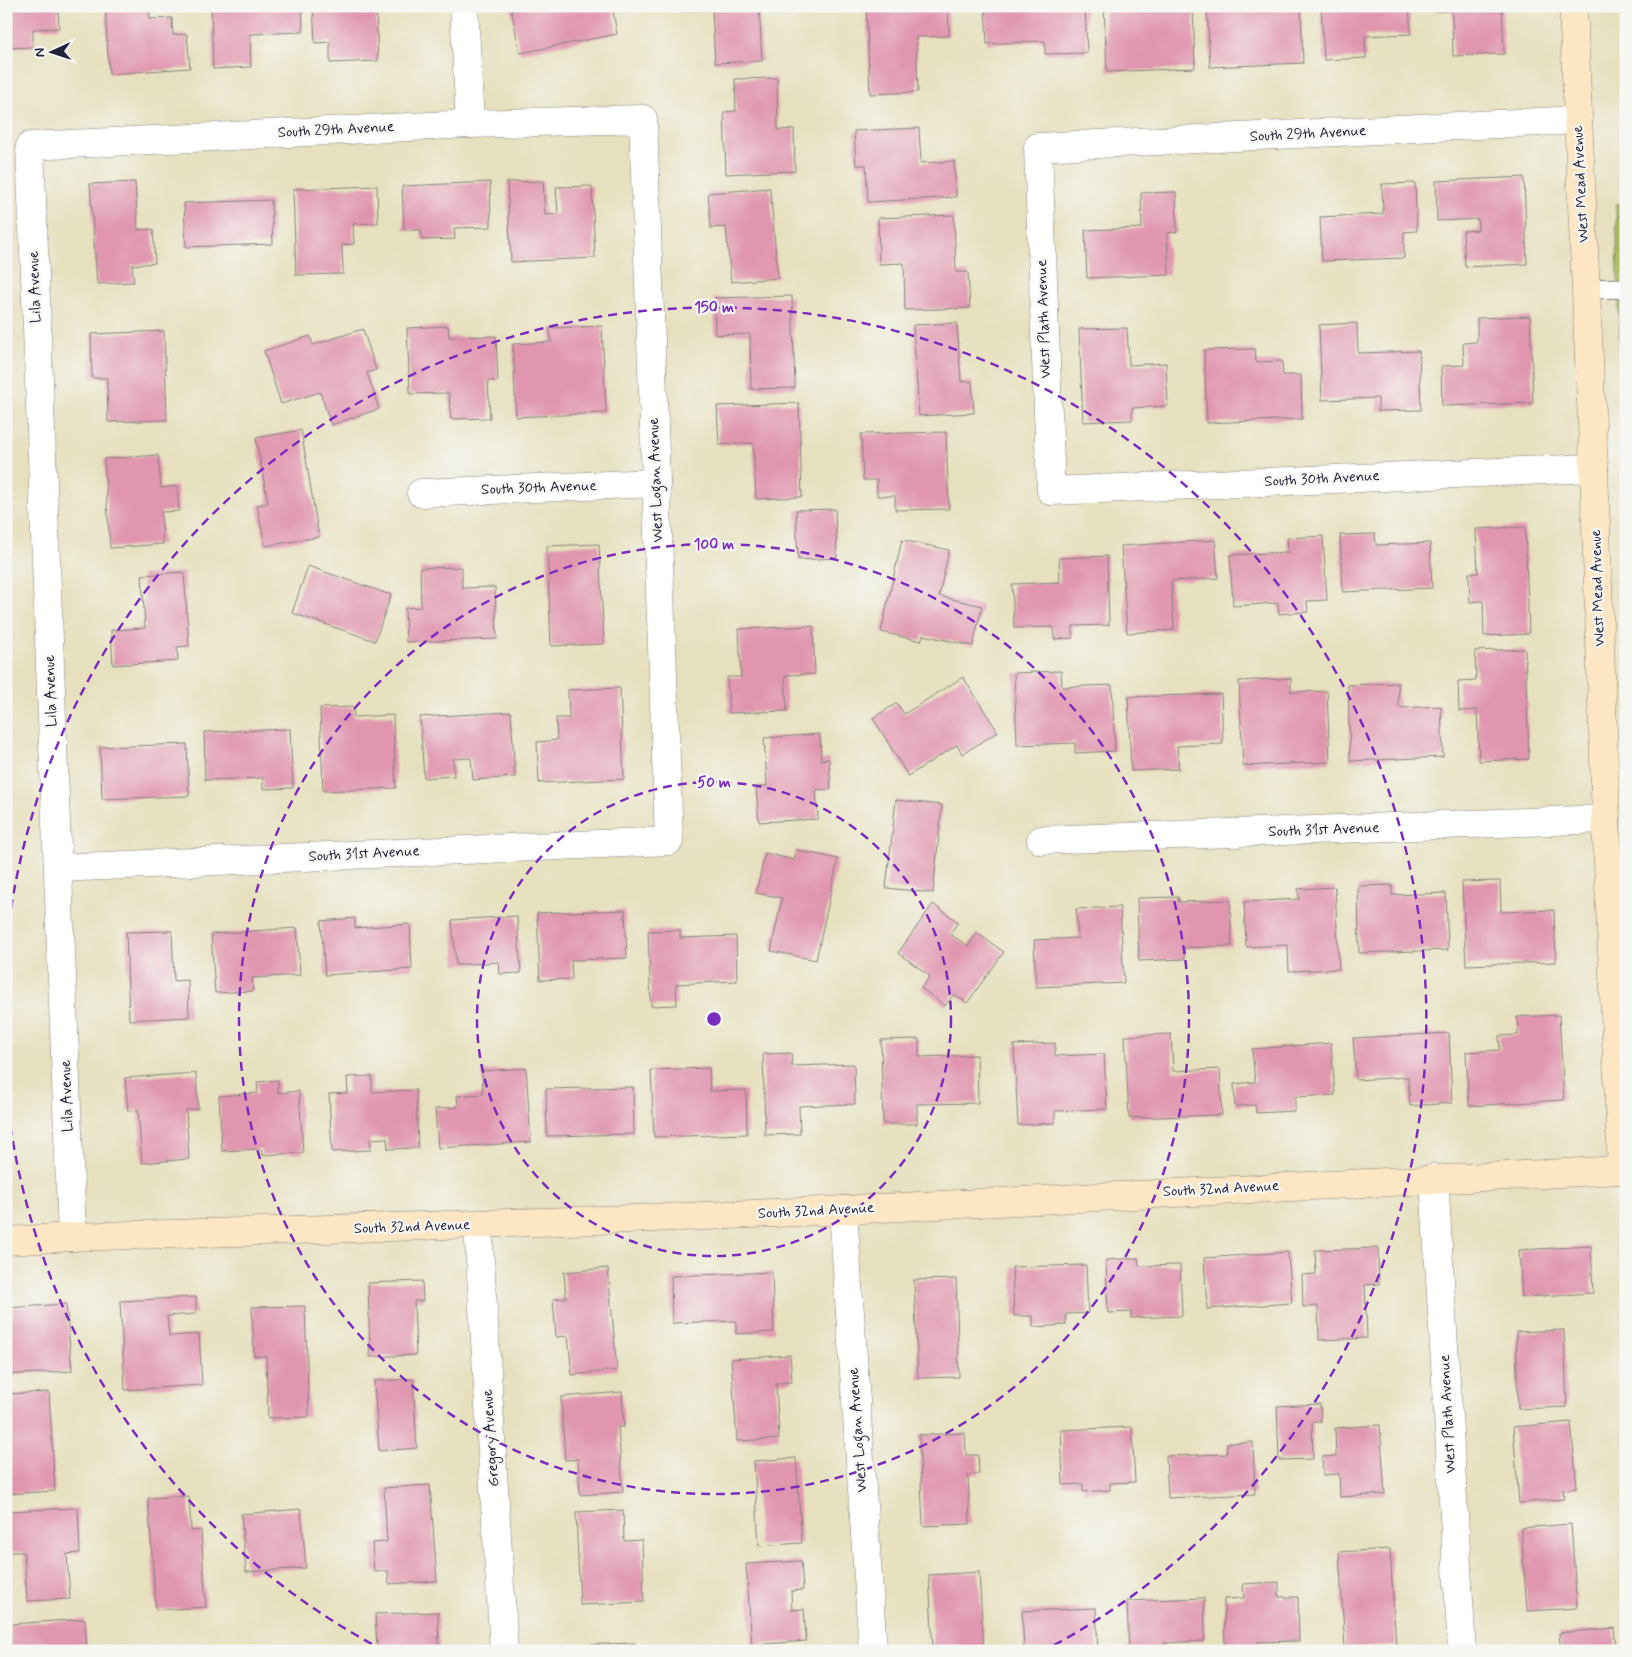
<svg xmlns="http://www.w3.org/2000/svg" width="1632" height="1657" viewBox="0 0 1632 1657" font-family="Mynerve,sans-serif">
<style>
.park{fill:url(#park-dots);stroke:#68714f}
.building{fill:#e096af}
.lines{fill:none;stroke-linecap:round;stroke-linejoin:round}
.lane-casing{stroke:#84817c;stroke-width:21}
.street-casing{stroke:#84817c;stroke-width:29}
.secondary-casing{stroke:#84817c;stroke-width:29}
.lane{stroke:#fff;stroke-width:19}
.street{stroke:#fff;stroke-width:28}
.secondary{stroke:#fce6c4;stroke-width:28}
.ring{fill:none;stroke:#7b2cbf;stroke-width:2.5;stroke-dasharray:9 6}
.labels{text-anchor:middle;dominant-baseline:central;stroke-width:4.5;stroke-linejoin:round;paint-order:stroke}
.street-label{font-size:15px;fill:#22223b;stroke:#f6f6f2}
.centre{fill:#7b2cbf;stroke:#f6f6f2;stroke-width:2.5}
.ring-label{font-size:15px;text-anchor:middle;font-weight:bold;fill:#7b2cbf;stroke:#f6f6f2;stroke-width:4.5;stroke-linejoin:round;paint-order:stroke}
</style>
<defs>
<pattern id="park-dots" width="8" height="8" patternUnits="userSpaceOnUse" patternTransform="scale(1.25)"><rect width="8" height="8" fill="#aec063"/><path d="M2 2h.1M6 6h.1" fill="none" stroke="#8d9c53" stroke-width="1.8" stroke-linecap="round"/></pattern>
</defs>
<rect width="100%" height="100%" fill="#f6f6f2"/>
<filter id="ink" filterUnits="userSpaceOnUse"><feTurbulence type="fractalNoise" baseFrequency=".02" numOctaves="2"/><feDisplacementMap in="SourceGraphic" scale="10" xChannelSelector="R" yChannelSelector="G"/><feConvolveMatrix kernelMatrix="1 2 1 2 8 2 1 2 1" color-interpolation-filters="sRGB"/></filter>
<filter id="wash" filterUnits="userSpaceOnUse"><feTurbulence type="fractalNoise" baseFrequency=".0096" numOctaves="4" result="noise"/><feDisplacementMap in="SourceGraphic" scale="20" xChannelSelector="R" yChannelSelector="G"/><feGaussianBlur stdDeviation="1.12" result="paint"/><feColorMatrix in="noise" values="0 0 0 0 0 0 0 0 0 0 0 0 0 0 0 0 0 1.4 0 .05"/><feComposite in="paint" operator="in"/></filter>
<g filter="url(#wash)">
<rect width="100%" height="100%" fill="#e6e0be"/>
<polygon class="park" points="1616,204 1626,204 1626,556"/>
<g id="blocks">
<g class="building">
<polygon points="6,6 58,6 59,28 33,29 33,47 6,48"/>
<polygon points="105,6 149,6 150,19 172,18 173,35 187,34 190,68 109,74"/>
<polygon points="211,6 302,6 303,32 250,34 251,67 213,69"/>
<polygon points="313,6 376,6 378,61 330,63 330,42 315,43"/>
<polygon points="523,6 612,6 617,34 520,53 511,9"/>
<polygon points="678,6 759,6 762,61 715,63 712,10 679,11"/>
<polygon points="866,6 948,6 949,36 916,37 918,92 870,94"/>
<polygon points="985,6 1085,6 1087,53 1045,54 1045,41 987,44"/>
<polygon points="1104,6 1193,6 1195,68 1107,72"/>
<polygon points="1207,6 1301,6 1303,63 1210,67"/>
<polygon points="1321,6 1409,6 1411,34 1365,36 1366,58 1324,60"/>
<polygon points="1434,6 1502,6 1504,54 1453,56 1452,11 1434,11"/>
<polygon points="777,78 778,130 794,129 795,171 726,174 724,112 736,111 735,79"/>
<polygon points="919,128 921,163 954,161 956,197 868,202 866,165 856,165 854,131"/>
<polygon points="1524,177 1527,264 1465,267 1463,231 1478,230 1478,219 1437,221 1436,181"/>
<polygon points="543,181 545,215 558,214 556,187 592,186 595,258 511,262 507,182"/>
<polygon points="135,182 138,230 153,229 155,263 132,265 134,282 97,284 90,184"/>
<polygon points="490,182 491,227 454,228 455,239 422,240 421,230 404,230 402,186"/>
<polygon points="1415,183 1417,231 1404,232 1404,258 1322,261 1320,217 1383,214 1382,184"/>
<polygon points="377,186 378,223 353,224 354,244 342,245 343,274 296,275 293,189"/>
<polygon points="770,188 778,278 731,282 726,227 711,228 708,193"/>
<polygon points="1176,192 1177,232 1167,233 1169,275 1087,278 1085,230 1142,228 1141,193"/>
<polygon points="271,200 273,244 186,247 184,203"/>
<polygon points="954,215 956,272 968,272 970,308 905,310 904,263 879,264 878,218"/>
<polygon points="792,296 795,388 751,389 750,334 715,335 714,298"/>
<polygon points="1530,316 1533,403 1442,406 1441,366 1464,365 1463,343 1477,342 1477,318"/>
<polygon points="957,323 961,382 972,381 974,413 919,416 913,325"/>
<polygon points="1357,323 1358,353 1419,351 1421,410 1378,411 1378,398 1322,400 1319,325"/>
<polygon points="448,326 449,337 496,336 498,381 488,381 490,418 451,419 449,393 410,394 407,328"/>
<polygon points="602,326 606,413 516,417 513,344 551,342 550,328"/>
<polygon points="1127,328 1129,365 1166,363 1168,406 1132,408 1132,420 1083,422 1079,329"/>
<polygon points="363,329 376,370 367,373 379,409 331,425 320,392 281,404 264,351 310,336 313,345"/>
<polygon points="164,331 167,420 108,422 107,378 92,378 91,334"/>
<polygon points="1255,349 1256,362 1282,361 1283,375 1301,375 1302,419 1207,423 1204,350"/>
<polygon points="799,403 802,497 756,499 753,443 719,445 717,406"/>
<polygon points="301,430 319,537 265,546 257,505 268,503 256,438"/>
<polygon points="946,432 949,509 895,510 895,496 877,496 877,480 863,480 861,434"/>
<polygon points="158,455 161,488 177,486 179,511 161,512 163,544 110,548 104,459"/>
<polygon points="835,509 837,558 798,560 796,510"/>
<polygon points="1525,527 1529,634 1484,636 1483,601 1470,602 1469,573 1478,573 1476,529"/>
<polygon points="1375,534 1376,545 1430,543 1432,588 1343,592 1340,535"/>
<polygon points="1323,536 1327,600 1307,601 1308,612 1279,614 1278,603 1233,606 1230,555 1288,552 1287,538"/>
<polygon points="902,540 949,550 939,596 982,606 973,646 923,635 921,641 881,632"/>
<polygon points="1215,540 1218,578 1171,581 1174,630 1127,633 1121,546"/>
<polygon points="599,544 604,644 551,646 547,546"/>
<polygon points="1107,556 1109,625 1073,626 1073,638 1054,639 1053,627 1014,628 1012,584 1060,582 1059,558"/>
<polygon points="308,566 391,595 375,641 292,613"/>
<polygon points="462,567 462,588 495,587 497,639 406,642 405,608 421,607 420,568"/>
<polygon points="184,572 189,646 177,647 178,661 113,665 111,630 145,628 142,575"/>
<polygon points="813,626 815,674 785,675 787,711 729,713 727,677 741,677 739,629"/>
<polygon points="1525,649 1529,759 1479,761 1477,710 1459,711 1458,681 1476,680 1475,651"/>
<polygon points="1061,671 1062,687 1112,685 1115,751 1075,753 1075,743 1017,745 1014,673"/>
<polygon points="963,677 998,732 962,754 957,745 908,776 873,718 897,703 904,714"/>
<polygon points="1291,678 1291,692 1327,691 1330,762 1243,766 1239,681"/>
<polygon points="1398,683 1399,708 1441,706 1443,757 1350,761 1348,685"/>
<polygon points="620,688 624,779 539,783 537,742 557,740 556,718 569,718 568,690"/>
<polygon points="1221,694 1223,744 1177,746 1179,769 1131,771 1128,697"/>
<polygon points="353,707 354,717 393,715 396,788 323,791 320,708"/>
<polygon points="511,712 515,777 473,780 471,758 453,759 454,776 424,778 420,717"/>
<polygon points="290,729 293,788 263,789 263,778 205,780 204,732"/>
<polygon points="820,734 821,760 829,759 831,789 816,790 818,819 759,822 756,787 767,786 764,738"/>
<polygon points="187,744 189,796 102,799 100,747"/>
<polygon points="896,800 942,805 933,893 886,888"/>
<polygon points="796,850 838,859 816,960 771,951 782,898 756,893 765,853 794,860"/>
<polygon points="1500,881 1501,912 1554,910 1556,962 1466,965 1462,882"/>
<polygon points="1392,885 1392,895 1446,893 1448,950 1359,953 1358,886"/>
<polygon points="1335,887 1339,969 1289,971 1288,945 1246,947 1244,902 1299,899 1298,889"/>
<polygon points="1178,897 1179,902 1230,900 1232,946 1184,948 1185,959 1139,961 1137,898"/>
<polygon points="933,904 958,922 950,934 968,946 977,933 1004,952 967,1003 954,994 945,1006 921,988 930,976 898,953"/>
<polygon points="1120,907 1124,983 1036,987 1034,940 1078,938 1076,909"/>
<polygon points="625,910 627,958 571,960 572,979 540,980 537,913"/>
<polygon points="517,916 521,973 500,974 499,962 456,965 452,920"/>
<polygon points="355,918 355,928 410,924 412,969 325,975 321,921"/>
<polygon points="297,928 300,975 252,978 253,991 215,993 211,934"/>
<polygon points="680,930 680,938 736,936 737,981 676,984 677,1005 651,1006 648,931"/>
<polygon points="172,931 174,981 188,980 189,1017 129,1020 126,932"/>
<polygon points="1559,1015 1564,1100 1469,1106 1466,1052 1500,1050 1499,1036 1518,1035 1517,1017"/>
<polygon points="1449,1033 1452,1103 1410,1106 1408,1077 1356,1080 1353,1038"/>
<polygon points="1171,1034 1173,1071 1220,1069 1222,1115 1129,1118 1125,1036"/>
<polygon points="919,1039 919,1057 977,1055 978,1103 917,1104 917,1124 883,1124 881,1040"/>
<polygon points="1055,1043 1055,1056 1104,1054 1107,1109 1055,1111 1055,1123 1018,1125 1014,1045"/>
<polygon points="1331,1043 1335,1095 1295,1097 1295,1111 1256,1113 1255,1105 1235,1106 1234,1084 1255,1082 1252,1049"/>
<polygon points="791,1053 792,1066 854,1064 855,1104 799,1106 800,1134 765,1135 763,1054"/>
<polygon points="526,1068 531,1142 438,1148 435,1109 458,1107 457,1096 483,1094 482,1071"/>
<polygon points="709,1068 710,1091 746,1090 747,1134 654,1137 651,1070"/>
<polygon points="196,1073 198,1109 186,1110 189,1159 142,1163 138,1110 128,1111 125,1078"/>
<polygon points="372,1076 372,1092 416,1090 418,1148 388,1149 387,1138 370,1139 371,1150 332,1152 329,1094 348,1093 347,1077"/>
<polygon points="278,1080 278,1093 299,1091 303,1153 262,1155 261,1149 222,1151 219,1096 258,1093 257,1082"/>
<polygon points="633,1087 634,1134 547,1136 546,1089"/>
<polygon points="1591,1246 1593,1293 1522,1297 1519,1250"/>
<polygon points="1378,1248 1379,1284 1365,1285 1367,1338 1319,1340 1318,1306 1303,1307 1302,1275 1316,1274 1315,1250"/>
<polygon points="1288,1252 1292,1303 1207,1309 1204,1258"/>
<polygon points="1138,1258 1139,1266 1180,1265 1182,1316 1131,1318 1131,1312 1108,1313 1106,1260"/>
<polygon points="1086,1265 1088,1313 1066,1314 1066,1325 1033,1327 1033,1316 1014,1316 1012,1267"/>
<polygon points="608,1268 617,1370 572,1375 568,1336 556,1337 553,1299 566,1298 564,1272"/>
<polygon points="772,1272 774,1332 736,1334 736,1321 672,1323 671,1276"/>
<polygon points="956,1279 959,1377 918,1378 914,1280"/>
<polygon points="422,1281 423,1301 414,1301 416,1355 370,1357 368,1283"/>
<polygon points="196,1297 196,1314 167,1316 169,1336 199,1334 202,1385 125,1390 120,1301"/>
<polygon points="66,1304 72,1371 6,1375 6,1308"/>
<polygon points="305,1306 309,1417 268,1418 266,1356 254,1356 252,1307"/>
<polygon points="1564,1330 1567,1407 1518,1409 1516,1332"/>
<polygon points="790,1355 792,1382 776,1383 779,1439 737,1441 731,1359"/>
<polygon points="413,1379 417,1448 379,1451 374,1381"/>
<polygon points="49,1392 55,1491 7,1494 6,1394"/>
<polygon points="622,1392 624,1427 618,1427 623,1492 580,1495 578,1459 565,1460 561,1397"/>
<polygon points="1320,1404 1321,1422 1312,1422 1313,1459 1279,1460 1277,1406"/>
<polygon points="1571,1422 1577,1488 1563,1490 1564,1499 1519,1503 1513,1427"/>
<polygon points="1380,1425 1385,1494 1340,1497 1339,1474 1323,1475 1322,1457 1336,1456 1335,1428"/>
<polygon points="1132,1427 1135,1482 1110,1483 1110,1490 1083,1492 1083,1484 1063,1485 1061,1430"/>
<polygon points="965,1433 966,1455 978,1455 979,1474 968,1475 970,1524 923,1526 919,1435"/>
<polygon points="1253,1442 1255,1494 1168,1498 1166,1456 1227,1454 1227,1443"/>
<polygon points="796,1458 802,1543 759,1546 754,1461"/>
<polygon points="430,1485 437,1581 389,1584 388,1571 374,1572 372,1543 387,1542 384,1488"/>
<polygon points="189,1496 191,1531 201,1530 206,1607 156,1610 148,1498"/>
<polygon points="78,1508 80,1553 67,1554 70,1599 27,1601 24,1552 6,1552 6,1511"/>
<polygon points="301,1509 306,1568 246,1572 241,1514"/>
<polygon points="623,1510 624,1541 642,1540 644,1602 580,1605 576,1512"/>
<polygon points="1571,1524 1577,1608 1527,1611 1521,1528"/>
<polygon points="1390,1549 1396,1646 1345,1649 1339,1552"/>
<polygon points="801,1561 803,1590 791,1591 792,1610 804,1609 806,1641 752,1645 746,1564"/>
<polygon points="979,1572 984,1651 933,1651 929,1575"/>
<polygon points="1279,1582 1279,1597 1298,1597 1299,1641 1257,1642 1258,1651 1225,1651 1224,1599 1244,1598 1243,1584"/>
<polygon points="1204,1598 1205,1641 1164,1643 1164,1651 1129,1651 1127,1601"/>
<polygon points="1096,1608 1098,1651 1024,1651 1022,1611"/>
<polygon points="438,1612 439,1651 393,1651 392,1647 377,1648 375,1614"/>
<polygon points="85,1619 87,1651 12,1651 10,1624"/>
<polygon points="1614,1628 1616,1651 1561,1651 1559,1633"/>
<polygon points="635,1643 635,1651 580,1651 580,1645"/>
</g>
</g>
</g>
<g filter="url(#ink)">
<use href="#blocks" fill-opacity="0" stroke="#84817c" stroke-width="1"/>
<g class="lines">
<defs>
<polyline id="lane" points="1586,289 1626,288"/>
<g id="street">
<polyline points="464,6 470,124"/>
<polyline points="1578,120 1038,147 1051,491 1594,468"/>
<polyline points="421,493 656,483"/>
<polyline points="1041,840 1606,819"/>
<polyline points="58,868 669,841 643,119 470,124 30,146 72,1237"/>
<polyline points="1434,1178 1462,1651"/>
<polyline points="843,1210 873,1651"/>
<polyline points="478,1225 504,1651"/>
</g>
<path id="secondary" d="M6 1241 72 1237C329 1229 586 1222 843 1210 1103 1197 1363 1181 1622 1170L1606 819 1594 468 1573 6"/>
</defs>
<use href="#lane" class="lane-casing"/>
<use href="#street" class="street-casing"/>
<use href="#secondary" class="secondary-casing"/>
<use href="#lane" class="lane"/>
<use href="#street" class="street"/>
<use href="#secondary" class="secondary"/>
</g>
</g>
<g class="ring">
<circle cx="714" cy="1019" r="237"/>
<circle cx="714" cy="1019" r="475"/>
<path d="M385 1651A712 712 0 0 1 7 1100M7 938A712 712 0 1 1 1043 1651"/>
</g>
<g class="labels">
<g class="street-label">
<text transform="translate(336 130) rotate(-3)">South 29th Avenue</text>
<text transform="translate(1308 134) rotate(-3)">South 29th Avenue</text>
<text transform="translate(1581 184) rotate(-93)">West Mead Avenue</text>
<text transform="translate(35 287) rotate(-92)">Lila Avenue</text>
<text transform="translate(1044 319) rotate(-92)">West Plath Avenue</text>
<text transform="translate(1322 479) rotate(-3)">South 30th Avenue</text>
<text transform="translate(656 480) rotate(-92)">West Logan Avenue</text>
<text transform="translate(539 488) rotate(-2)">South 30th Avenue</text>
<text transform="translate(1598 588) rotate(-92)">West Mead Avenue</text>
<text transform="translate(51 691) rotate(-92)">Lila Avenue</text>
<text transform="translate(1324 830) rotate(-2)">South 31st Avenue</text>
<text transform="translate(364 854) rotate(-3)">South 31st Avenue</text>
<text transform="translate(67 1096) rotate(-92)">Lila Avenue</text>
<text transform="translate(1221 1189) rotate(-3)">South 32nd Avenue</text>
<text transform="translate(816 1211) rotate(-3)">South 32nd Avenue</text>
<text transform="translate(412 1227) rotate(-2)">South 32nd Avenue</text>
<text transform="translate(1448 1414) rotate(-93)">West Plath Avenue</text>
<text transform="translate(858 1430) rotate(-94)">West Logan Avenue</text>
<text transform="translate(491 1438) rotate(-94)">Gregory Avenue</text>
</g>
</g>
<circle cx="714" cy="1019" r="8" class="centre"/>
<g class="ring-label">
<text x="714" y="312">150 m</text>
<text x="714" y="549">100 m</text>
<text x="714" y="787">50 m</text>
</g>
<rect width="1632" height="1657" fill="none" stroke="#f6f6f2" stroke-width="25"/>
<g transform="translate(52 52) rotate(267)" stroke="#f6f6f2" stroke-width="4" paint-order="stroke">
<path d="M0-4L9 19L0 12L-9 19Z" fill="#22223b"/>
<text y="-8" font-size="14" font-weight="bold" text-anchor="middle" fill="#22223b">N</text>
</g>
</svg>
